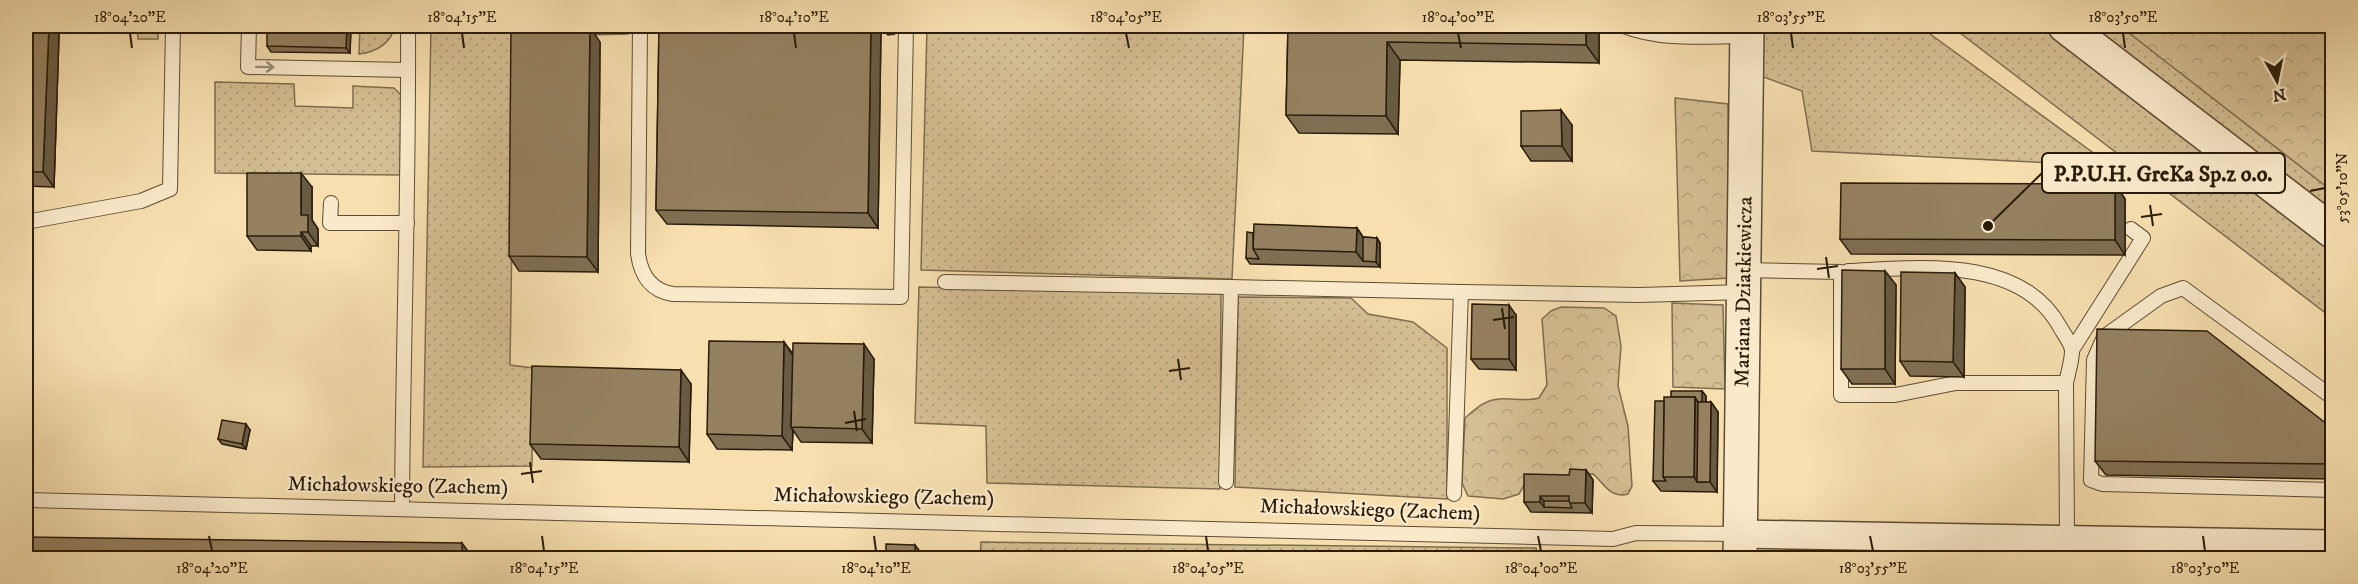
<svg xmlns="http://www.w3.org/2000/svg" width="2358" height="584" viewBox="0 0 2358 584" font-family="'IM FELL DW Pica',serif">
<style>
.grass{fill:url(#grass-dots);stroke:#7f6d4f;stroke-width:1.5}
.forest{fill:url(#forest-crowns);stroke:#7f6d4f;stroke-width:1.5}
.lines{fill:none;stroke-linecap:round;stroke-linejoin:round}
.service-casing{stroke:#5d4d34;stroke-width:16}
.minor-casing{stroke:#5d4d34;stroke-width:30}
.tertiary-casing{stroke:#5d4d34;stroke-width:36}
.service{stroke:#faeacb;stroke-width:14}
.minor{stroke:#faeacb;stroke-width:27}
.tertiary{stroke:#faeacb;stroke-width:33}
.wall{fill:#806f53;stroke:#2a1c0b;stroke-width:1.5}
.shaded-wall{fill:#685a43;stroke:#2a1c0b;stroke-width:1.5}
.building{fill:#958160;stroke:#2a1c0b;stroke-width:1.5}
.oneway{stroke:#9c8d75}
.ticks{fill:none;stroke:#2a1c0b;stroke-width:2}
.labels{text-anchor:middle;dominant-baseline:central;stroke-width:4.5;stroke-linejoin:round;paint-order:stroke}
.street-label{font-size:21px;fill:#2a1c0b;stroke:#faeacb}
.leader{fill:none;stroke:#2a1c0b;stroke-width:2}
.callout-dot{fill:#2a1c0b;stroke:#faeacb;stroke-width:2}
.callout{fill:#faeacb;stroke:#2a1c0b;stroke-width:2}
.callout-label{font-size:22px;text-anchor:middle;font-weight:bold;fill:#2a1c0b}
.neatline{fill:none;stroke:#2a1c0b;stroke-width:2}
.ticks-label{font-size:15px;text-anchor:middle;fill:#2a1c0b}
</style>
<defs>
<pattern id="grass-dots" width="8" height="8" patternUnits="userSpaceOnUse" patternTransform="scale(1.5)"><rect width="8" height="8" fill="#d4be93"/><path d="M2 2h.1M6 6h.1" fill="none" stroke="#b6a37d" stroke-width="1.8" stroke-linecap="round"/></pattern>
<pattern id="forest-crowns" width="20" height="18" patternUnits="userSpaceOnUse" patternTransform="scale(1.5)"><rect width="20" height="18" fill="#d4be93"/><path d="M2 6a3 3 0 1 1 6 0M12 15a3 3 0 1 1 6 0" fill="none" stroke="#b6a37d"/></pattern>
</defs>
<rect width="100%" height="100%" fill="#f7dfaf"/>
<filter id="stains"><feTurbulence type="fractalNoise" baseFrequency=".00333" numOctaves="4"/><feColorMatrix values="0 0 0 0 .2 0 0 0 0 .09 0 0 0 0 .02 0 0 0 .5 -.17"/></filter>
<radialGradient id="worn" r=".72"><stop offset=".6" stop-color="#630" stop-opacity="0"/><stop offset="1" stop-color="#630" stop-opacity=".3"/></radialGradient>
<g class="grass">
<polygon points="57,26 143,26 158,34 158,39 138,39 137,28"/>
<path d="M360 26H395C391 43 377 52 359 54Z"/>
<polygon points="431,26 628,26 628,34 515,37 510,365 533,368 532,466 423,467"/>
<polygon points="927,26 1244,26 1232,279 921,270"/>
<polygon points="1760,26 1919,26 2099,157 2053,163 1812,151 1802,91 1761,76"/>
<polygon points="1951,26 2043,26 2332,248 2332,318"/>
<polygon points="2086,26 2119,26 2253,108 2332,174 2332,215"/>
<polygon points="215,82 294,84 295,106 353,108 353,86 394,88 401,95 400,175 215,173"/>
<polygon points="919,287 1221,294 1220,489 987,483 986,426 915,423"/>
<polygon points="1238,297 1351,298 1368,314 1413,322 1447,348 1447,499 1235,487"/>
<polygon points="981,542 1536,548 1539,558 980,558"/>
</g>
<g class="forest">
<polygon points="2120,26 2332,26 2332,191"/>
<polygon points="1675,98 1728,104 1729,278 1680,281"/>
<polygon points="1672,303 1723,305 1725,389 1673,387"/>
<path d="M1561 307 1604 308 1616 316 1621 346 1618 386 1628 426 1632 486 1628 494C1610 499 1605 484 1593 474L1529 477 1519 494 1503 499 1468 496 1462 483 1465 418C1471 413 1478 406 1485 403 1501 394 1522 403 1539 398L1547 385 1542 319 1551 311Z"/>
</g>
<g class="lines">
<defs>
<g id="service">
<polyline points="249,26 248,67 408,70"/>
<path d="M640 26 638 254C641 275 651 291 673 294L901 297 906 26"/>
<path d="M1624 26C1662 41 1706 36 1747 36"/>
<polyline points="331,203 330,223 407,223"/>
<polyline points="26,222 141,201 170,189 173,26"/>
<polyline points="1744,270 1841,272 1841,395 1895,395 1956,383 2066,383 2067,539"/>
<path d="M1848 271C1916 268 2020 254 2060 327 2063 333 2072 344 2072 351 2072 361 2068 373 2066 383"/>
<polyline points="945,282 1231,287 1226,482"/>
<polyline points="1231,287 1461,292 1454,494"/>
<polyline points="1461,292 1639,295 1744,292"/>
<polyline points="2072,350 2143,238 2131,229"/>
<polyline points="2332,397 2183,288 2161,296 2104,337 2094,360 2091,480 2102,484 2332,490"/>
<path d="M26 500C555 509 1084 521 1613 539L1636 533 1741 534"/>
<path d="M402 506C403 346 409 186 408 26"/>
</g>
<polyline id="minor" points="1741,534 2332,544"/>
<g id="tertiary">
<polyline points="2065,26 2332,231"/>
<polyline points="1740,558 1747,26"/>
</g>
</defs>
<use href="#service" class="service-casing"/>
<use href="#minor" class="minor-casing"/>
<use href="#tertiary" class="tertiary-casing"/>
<use href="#service" class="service"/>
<use href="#minor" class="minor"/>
<use href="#tertiary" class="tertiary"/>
</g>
<g class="wall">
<polygon points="26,26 53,26 59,35 54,187 26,186"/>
<polygon points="351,26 350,53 271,52 267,46"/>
<polygon points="659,26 895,26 894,34 888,35 881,28 878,228 667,224 656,210"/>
<polygon points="1288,26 1599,26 1599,63 1400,60 1398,134 1299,133 1286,115"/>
<polygon points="600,42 598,272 519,271 509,256"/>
<polygon points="1572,125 1572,161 1531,161 1521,146"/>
<polygon points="2115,184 2125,199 2125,255 1851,254 1840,239"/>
<polygon points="312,187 312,220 318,229 318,246 311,246 311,251 257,250 247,236"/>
<polygon points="1357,228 1363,237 1377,238 1380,243 1380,267 1250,264 1246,258 1253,233"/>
<polygon points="1885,271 1896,285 1895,384 1852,384 1841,369"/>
<polygon points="1955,273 1965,287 1964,377 1910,376 1900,361"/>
<polygon points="1516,315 1516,370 1479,369 1471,359"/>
<polygon points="784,342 793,354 874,359 872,443 801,442 793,430 792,450 717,449 707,434"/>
<polygon points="691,384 689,462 541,459 530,444"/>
<polygon points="1702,391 1706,396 1706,402 1711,402 1718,412 1717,492 1661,491 1653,481 1671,397"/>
<polygon points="2332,428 2332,479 2106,475 2095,461"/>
<polygon points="250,430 246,449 222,444 218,439"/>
<polygon points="1586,470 1593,480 1592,513 1531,512 1524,502 1569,475"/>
</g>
<g class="shaded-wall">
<polygon points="49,26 53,26 59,35 54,187 43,172"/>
<polygon points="347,26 351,26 350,53 346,48"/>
<polygon points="871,26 881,26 878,228 868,213"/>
<polygon points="891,26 895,26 894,34 890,28"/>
<polygon points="1586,26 1599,26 1599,63 1586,45"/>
<polygon points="590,27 600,42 598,272 587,257"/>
<polygon points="1387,42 1400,60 1398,134 1386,116"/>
<polygon points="1561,110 1572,125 1572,161 1562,146"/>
<polygon points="301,173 312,187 312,220 318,229 318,246 308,232 301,215"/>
<polygon points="2115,184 2125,199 2125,255 2115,240"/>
<polygon points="1357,228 1367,243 1363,261 1356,252"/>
<polygon points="301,232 311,246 311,251 301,236"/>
<polygon points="1377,238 1380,243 1380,267 1376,262"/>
<polygon points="1885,271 1896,285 1895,384 1885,369"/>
<polygon points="1955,273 1965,287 1964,377 1953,362"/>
<polygon points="1509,305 1516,315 1516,370 1509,359"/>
<polygon points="784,342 794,357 791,427 793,430 792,450 782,436"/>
<polygon points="864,344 874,359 872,443 862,429"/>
<polygon points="681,370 691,384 689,462 679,447"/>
<polygon points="1702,391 1706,396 1705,482 1697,482 1694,477 1695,397"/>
<polygon points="1711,402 1718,412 1717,492 1710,482"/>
<polygon points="246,424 250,430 246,449 242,444"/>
<polygon points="1586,470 1593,480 1592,513 1585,503"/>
<polygon points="1540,496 1548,507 1544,507 1540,502"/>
<polygon points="462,543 473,558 462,558"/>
<polygon points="915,545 925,558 915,558"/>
</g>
<g class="building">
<polygon points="26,26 49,26 43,172 26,172"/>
<polygon points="267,26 347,26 346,48 267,46"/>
<polygon points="659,26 871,26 868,213 656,210"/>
<polygon points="881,26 891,26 890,28 884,30 881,27"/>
<polygon points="1288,26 1586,26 1586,45 1387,42 1386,116 1286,115"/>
<polygon points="511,27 590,27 587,257 509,256"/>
<polygon points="1561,110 1562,146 1521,146 1521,111"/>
<polygon points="247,173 301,173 301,215 308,215 308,232 301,232 301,236 247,236"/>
<polygon points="1841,183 2115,184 2115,240 1840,239"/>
<polygon points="1254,224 1357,228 1356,252 1253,249"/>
<polygon points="1247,232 1253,233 1253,249 1259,259 1246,258"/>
<polygon points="1363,237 1377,238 1376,262 1363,261"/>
<polygon points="1842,270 1885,271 1885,369 1841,369"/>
<polygon points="1901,272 1955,273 1953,362 1900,361"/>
<polygon points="1472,304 1509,305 1509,359 1471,359"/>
<polygon points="2097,329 2207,331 2332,428 2332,464 2095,461"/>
<polygon points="709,341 784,342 782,436 707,434"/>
<polygon points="793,343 864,344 862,429 791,427"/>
<polygon points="532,366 681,370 679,447 530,444"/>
<polygon points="1671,391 1702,391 1702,402 1698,402 1695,397 1671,397"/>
<polygon points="1664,397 1695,397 1694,477 1663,477"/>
<polygon points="1655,401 1664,401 1663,477 1666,481 1653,481"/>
<polygon points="1698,402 1711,402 1710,482 1697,482"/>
<polygon points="222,420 246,424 242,444 218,439"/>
<polygon points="1570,469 1586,470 1585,503 1569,503 1569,496 1540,496 1540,502 1524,502 1524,474 1569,475"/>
<polygon points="1544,501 1569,501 1572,508 1544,507"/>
<polygon points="26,537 462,543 462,558 26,558"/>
<polygon points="886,544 915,545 915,558 886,558"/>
</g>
<defs><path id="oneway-shaft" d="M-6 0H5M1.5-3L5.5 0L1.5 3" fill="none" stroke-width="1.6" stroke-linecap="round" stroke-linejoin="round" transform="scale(1.5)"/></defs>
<use class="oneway" href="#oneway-shaft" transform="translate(265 67) rotate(1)"/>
<path class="ticks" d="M130 33 132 48M462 33 464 48M794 33 796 48M1126 33 1129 48M1458 33 1461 48M1791 33 1793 48M2123 33 2125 48M2310 191 2325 188M2150 205 2153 226M2141 217 2162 214M1826 257 1829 278M1817 269 1838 266M1502 308 1505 329M1493 320 1514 317M1178 359 1181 380M1169 371 1190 368M854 411 857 431M845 423 866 419M530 462 533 483M521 474 542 471M209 536 212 551M542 536 544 551M874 536 876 551M1206 536 1208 551M1538 536 1541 551M1870 536 1873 551M2203 536 2205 551"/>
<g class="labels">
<g class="street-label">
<text transform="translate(1744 292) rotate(-89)">Mariana Dziatkiewicza</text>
<text transform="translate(398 486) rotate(1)">Michałowskiego (Zachem)</text>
<text transform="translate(884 497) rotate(1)">Michałowskiego (Zachem)</text>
<text transform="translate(1370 510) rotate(2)">Michałowskiego (Zachem)</text>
</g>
</g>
<path class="leader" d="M1988 226L2042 173"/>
<circle class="callout-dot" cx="1988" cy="226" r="6"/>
<rect class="callout" x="2042" y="153" width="243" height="40" rx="6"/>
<g class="callout-label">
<text x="2163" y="181">P.P.U.H. GreKa Sp.z o.o.</text>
</g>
<rect width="2358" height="584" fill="none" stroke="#f7dfaf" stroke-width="66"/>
<g transform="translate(2277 81) rotate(171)" stroke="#faeacb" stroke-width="4.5" paint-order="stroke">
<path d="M0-4.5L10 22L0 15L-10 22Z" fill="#2a1c0b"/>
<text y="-9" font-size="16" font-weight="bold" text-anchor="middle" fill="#2a1c0b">N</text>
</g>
<rect x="33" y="33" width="2292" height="518" class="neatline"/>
<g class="ticks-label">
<text x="130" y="22">18°04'20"E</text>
<text x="462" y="22">18°04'15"E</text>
<text x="794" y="22">18°04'10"E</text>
<text x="1126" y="22">18°04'05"E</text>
<text x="1458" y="22">18°04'00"E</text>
<text x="1791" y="22">18°03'55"E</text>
<text x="2123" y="22">18°03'50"E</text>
<text transform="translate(2342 188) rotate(-90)" y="5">53°05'10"N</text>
<text x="212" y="573">18°04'20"E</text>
<text x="544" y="573">18°04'15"E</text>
<text x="876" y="573">18°04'10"E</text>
<text x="1208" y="573">18°04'05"E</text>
<text x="1541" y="573">18°04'00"E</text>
<text x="1873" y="573">18°03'55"E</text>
<text x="2205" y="573">18°03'50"E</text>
</g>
<rect width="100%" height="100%" filter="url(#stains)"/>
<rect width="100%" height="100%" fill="url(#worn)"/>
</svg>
